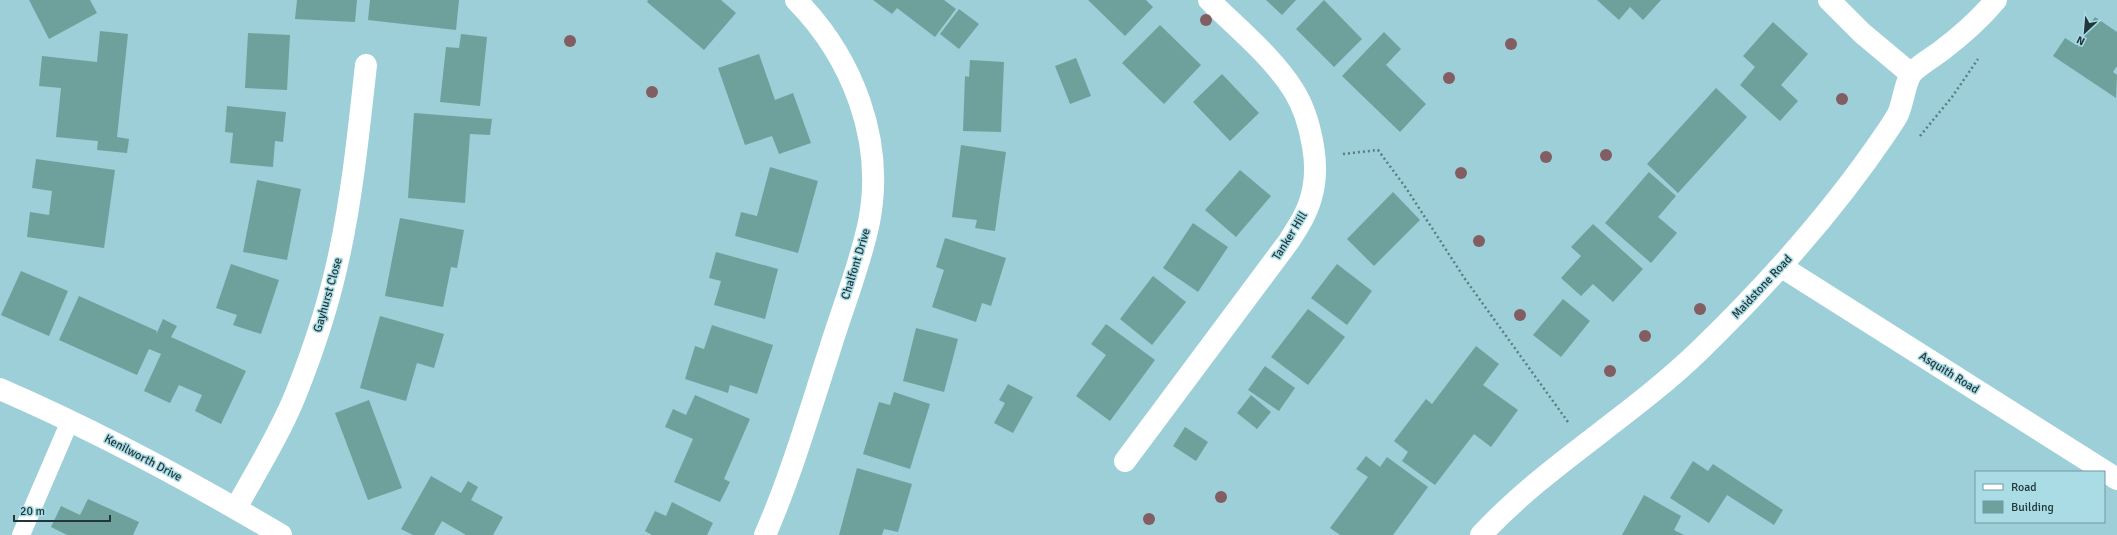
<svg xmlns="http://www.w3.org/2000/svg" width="2117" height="535" viewBox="0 0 2117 535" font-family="Signika,sans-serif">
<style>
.building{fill:#6ea19c}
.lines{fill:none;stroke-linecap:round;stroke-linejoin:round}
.path{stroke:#5a7d82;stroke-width:2.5;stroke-dasharray:2 3;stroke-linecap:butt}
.lane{stroke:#fff;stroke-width:18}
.street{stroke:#fff;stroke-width:22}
.secondary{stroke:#fff;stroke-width:22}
.tree{fill:#825d61}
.labels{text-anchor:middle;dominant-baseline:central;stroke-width:3;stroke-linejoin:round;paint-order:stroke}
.street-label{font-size:12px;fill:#23373b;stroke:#a9dce5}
</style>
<rect width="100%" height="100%" fill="#9ccfd7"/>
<g class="building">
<polygon points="29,0 90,0 97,13 49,39"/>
<polygon points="297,0 357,0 355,22 295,19"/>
<polygon points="370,0 459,0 456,30 368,20"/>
<polygon points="648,0 721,0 736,13 704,50 647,2"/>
<polygon points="873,0 944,0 956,9 935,37 897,8 892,14"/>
<polygon points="1088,0 1146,0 1153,7 1125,36"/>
<polygon points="1266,0 1296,0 1282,15"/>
<polygon points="1324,0 1362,39 1334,67 1296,29"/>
<polygon points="1597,0 1661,0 1643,20 1630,7 1619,20"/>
<polygon points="959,9 979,24 959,49 940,34"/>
<polygon points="2095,17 2117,32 2117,66 2113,72 2117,75 2116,98 2053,56 2065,38 2076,45"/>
<polygon points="1773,22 1808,54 1781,85 1798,101 1780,121 1740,85 1755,67 1743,56"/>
<polygon points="1160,25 1201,65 1164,104 1122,63"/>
<polygon points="100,31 128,34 117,137 129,139 127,153 97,150 98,141 56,137 61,88 39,86 42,56 97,62"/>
<polygon points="1384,32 1401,49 1386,65 1426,104 1400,132 1342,76"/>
<polygon points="248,33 290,35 287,90 245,88"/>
<polygon points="461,34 487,37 480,106 440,102 446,47 459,48"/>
<polygon points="759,54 775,100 793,93 811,143 779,154 772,136 745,145 718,68"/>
<polygon points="1076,58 1091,96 1070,104 1055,66"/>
<polygon points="970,60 1004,62 1001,132 963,131 965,76 969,77"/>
<polygon points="1222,74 1259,113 1230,141 1193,102"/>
<polygon points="1716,88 1747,117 1678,193 1647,164"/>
<polygon points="227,106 286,112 283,142 275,141 273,167 230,163 233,133 225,132"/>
<polygon points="414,113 492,119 490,135 470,134 465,203 408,198"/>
<polygon points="961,145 1006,152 995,231 975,228 977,220 952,217"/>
<polygon points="36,159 115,170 104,248 27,237 30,212 49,215 52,191 32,188"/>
<polygon points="770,167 818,181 798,253 735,236 741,212 757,216"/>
<polygon points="1240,170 1271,196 1236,237 1205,210"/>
<polygon points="1649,172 1676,196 1658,217 1677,233 1651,263 1605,223"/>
<polygon points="257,180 301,189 287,260 243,252"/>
<polygon points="1393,192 1420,220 1374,266 1347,239"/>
<polygon points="400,218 464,230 457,268 451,267 443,307 385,296"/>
<polygon points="1193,223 1228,247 1198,292 1163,268"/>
<polygon points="1593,224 1643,269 1613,302 1593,284 1581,296 1561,278 1581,256 1571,247"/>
<polygon points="945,238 1006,258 991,306 982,303 976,322 932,307 944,270 936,267"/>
<polygon points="716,252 778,269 765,319 714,305 721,281 709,278"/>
<polygon points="231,264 279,280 261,334 233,325 237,315 216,308"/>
<polygon points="1337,264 1372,291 1347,325 1311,298"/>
<polygon points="21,271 68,291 49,336 1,315"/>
<polygon points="1153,276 1186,302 1152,345 1120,319"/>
<polygon points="79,296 157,331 156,335 163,319 177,326 171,337 246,371 221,424 195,411 202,395 179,385 170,403 144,391 161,354 149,349 137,375 59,340"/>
<polygon points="1563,299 1590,321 1561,357 1533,335"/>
<polygon points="1308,309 1345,337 1308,385 1271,357"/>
<polygon points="380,316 444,334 434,368 417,363 406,401 360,388"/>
<polygon points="1106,324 1155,360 1110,421 1076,396 1106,355 1091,344"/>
<polygon points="712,325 773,345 757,394 730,385 728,393 685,379 695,346 704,349"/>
<polygon points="916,328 958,339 944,392 903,381"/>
<polygon points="1476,346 1499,364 1483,385 1518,410 1491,447 1474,434 1435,485 1402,461 1408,452 1394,441 1426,399 1432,404"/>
<polygon points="1265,366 1295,388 1279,411 1248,390"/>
<polygon points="1008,384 1033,397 1013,433 994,423 1005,403 999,400"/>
<polygon points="894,392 930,404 910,469 863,454 879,402 890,405"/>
<polygon points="695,395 750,419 724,479 730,482 720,502 674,482 693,439 665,427 673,409 686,415"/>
<polygon points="1251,395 1271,412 1257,429 1237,413"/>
<polygon points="369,400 402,488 368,500 335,413"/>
<polygon points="1185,427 1208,442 1196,461 1173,446"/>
<polygon points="1366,456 1380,467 1387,457 1428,487 1393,535 1340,535 1330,528 1368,477 1356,469"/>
<polygon points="1693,461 1708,471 1713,464 1783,510 1774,525 1727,495 1709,523 1670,498"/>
<polygon points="857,468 912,484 898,532 884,529 882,535 839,535"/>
<polygon points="431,476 461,493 468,481 478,487 471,500 503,517 493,535 466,535 442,521 434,535 413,535 401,529"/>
<polygon points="1644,495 1681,516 1674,530 1684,535 1622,535"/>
<polygon points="88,499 139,522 133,535 67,535 51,527 61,506 80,515"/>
<polygon points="672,502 713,523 707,535 652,535 645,531 655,511 666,516"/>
</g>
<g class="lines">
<g class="path">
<polyline points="1920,136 1952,97 1978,59"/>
<polyline points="1343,154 1378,150 1406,188 1465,279 1568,422"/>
</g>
<polyline class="lane" points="21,535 70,421"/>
<g class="street">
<polyline points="1782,267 2117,479"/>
<path d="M0 389C97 431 190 481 281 535"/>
<path d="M1125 461 1289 241C1298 227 1307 213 1311 198 1316 181 1316 163 1313 146 1310 128 1304 107 1294 91 1273 57 1238 29 1209 0"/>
<path d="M236 508C256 472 279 435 295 396 314 349 330 300 340 251 353 190 359 127 366 65"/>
<path d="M765 535C791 476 809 413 829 352 842 309 860 266 869 222 885 141 853 58 796 0"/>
</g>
<g class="secondary">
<polyline points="1829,0 1862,33 1911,74"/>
<path d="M1481 535C1546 465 1631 417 1700 350 1769 283 1832 213 1886 133 1890 127 1895 120 1898 114 1903 103 1905 83 1911 74 1916 67 1933 57 1941 51 1961 36 1980 19 1996 0"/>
</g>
</g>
<g class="tree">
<circle cx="1206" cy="20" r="6"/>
<circle cx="570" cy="41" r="6"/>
<circle cx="1511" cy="44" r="6"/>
<circle cx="1449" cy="78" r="6"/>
<circle cx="652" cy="92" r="6"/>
<circle cx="1842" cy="99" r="6"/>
<circle cx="1606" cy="155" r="6"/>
<circle cx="1546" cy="157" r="6"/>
<circle cx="1461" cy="173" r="6"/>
<circle cx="1479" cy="241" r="6"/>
<circle cx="1700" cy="309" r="6"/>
<circle cx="1520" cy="315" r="6"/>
<circle cx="1645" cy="336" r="6"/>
<circle cx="1610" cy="371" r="6"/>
<circle cx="1221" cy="497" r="6"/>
<circle cx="1149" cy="519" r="6"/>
</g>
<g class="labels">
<g class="street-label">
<text transform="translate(1290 236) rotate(-58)">Tanker Hill</text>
<text transform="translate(856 264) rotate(-73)">Chalfont Drive</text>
<text transform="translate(1762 287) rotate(-47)">Maidstone Road</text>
<text transform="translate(328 295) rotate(-74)">Gayhurst Close</text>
<text transform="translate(1949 373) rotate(32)">Asquith Road</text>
<text transform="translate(143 458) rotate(28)">Kenilworth Drive</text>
</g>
</g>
<rect x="1975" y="471" width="130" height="52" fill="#a9dce5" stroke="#739aa1"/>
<rect x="1983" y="484" width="20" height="6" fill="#ffffff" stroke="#739aa1"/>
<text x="2011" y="491" font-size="12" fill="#23373b">Road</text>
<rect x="1983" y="501" width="20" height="12" fill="#6ea19c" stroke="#739aa1"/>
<text x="2011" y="511" font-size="12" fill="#23373b">Building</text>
<g transform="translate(2085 32) rotate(206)" stroke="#a9dce5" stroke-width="3" paint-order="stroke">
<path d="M0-3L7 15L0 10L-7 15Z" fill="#23373b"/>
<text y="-6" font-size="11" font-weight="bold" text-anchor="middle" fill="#23373b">N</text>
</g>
<path d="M14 515v6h96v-6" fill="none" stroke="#23373b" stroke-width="2"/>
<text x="20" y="515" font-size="12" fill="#23373b" stroke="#a9dce5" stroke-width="3" paint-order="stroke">20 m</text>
</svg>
